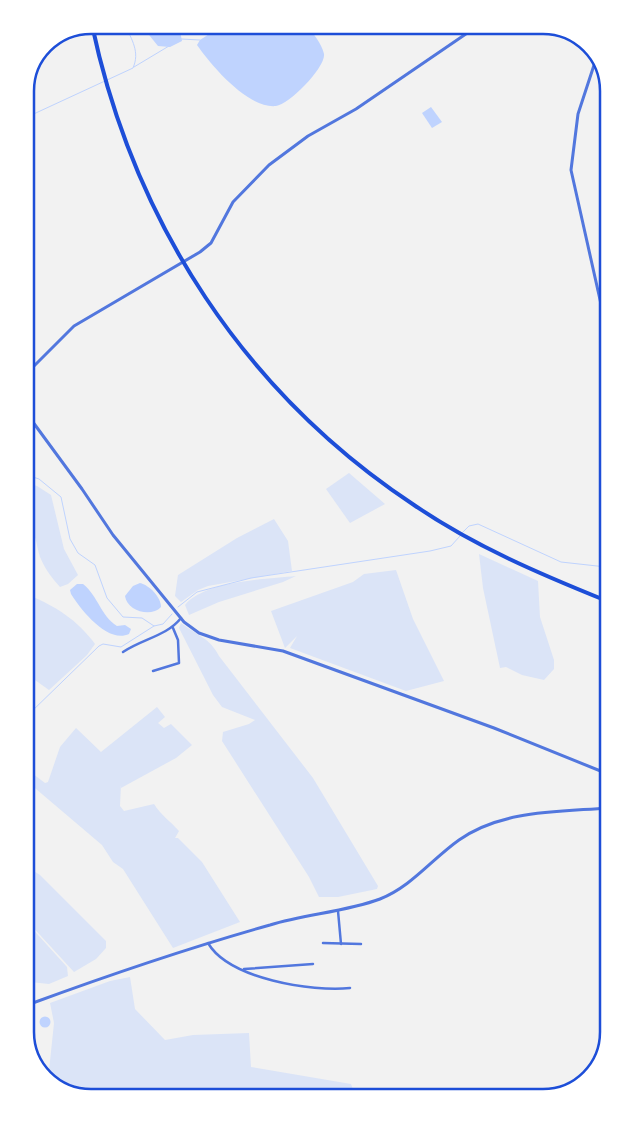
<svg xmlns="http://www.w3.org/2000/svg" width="634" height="1123" viewBox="0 0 634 1123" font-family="Poppins,sans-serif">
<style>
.green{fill:#dbe4f7}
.water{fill:#bfd3fe}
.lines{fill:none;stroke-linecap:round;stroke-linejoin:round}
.stream{stroke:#bfd3fe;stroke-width:1}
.minor{stroke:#5277de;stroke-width:2.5}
.tertiary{stroke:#5277de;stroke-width:3}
.primary{stroke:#1d4ed8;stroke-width:4}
.rim{fill:none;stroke:#1d4ed8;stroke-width:2.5}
</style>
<rect width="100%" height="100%" fill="#f2f2f2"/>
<g class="green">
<polygon points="349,473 385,504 350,523 326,489"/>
<path d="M27 483 37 486 51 495 64 549 78 575 68 584 60 587C52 578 45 569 40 557 36 545 37 534 27 524Z"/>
<polygon points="274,519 288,541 292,571 208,586 198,590 181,602 175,596 178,575 237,538"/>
<polygon points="479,554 538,581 540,617 554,660 554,669 544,680 522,675 506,667 500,668 483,588"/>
<polygon points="396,570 413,619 444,681 406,691 290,648 297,636 285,648 271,611 353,582 364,574"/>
<path d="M296 576 283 582 219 602 189 615 185 605C204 581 266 579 296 576Z"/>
<path d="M28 595C56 606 77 620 95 644L87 655 49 690 28 675Z"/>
<path d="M181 623C198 636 210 638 219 656L313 778 378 886 377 889 338 897H319L309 877 222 741 223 732 249 724 255 720 222 707 213 695 179 628Z"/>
<path d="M157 707 165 717 158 723 164 728 171 724 192 745 176 758 121 788V784L120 806 124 811 154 804C161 815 170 821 179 831L175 838H178L202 862 240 922 173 948 123 869 113 862 102 845 29 783V771L45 783 48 782 60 747 76 728 101 752Z"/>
<polygon points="29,868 40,875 106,941 106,948 96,959 74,972 29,923"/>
<polygon points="29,925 67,967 68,976 49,984 30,982"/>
<polygon points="130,977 135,1009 165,1040 193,1035 249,1033 251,1067 351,1084 355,1095 86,1098 54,1087 48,1080 54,1023 50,1003 110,981"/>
</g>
<g class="water">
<polygon points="141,25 175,28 180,31 182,41 170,47 158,46"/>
<path d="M223 25H306C313 33 322 44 324 54 326 67 289 105 276 106 248 109 211 65 197 45L200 40Z"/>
<polygon points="431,107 442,122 432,128 422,113"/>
<path d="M140 583C149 585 161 597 161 607 151 618 127 611 125 596L133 586Z"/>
<path d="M77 584H83C98 596 101 616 117 626L125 625 131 629 129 634C108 644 81 610 71 594L70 590Z"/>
<circle cx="45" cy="1022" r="5.5"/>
</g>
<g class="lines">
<g class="stream">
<polyline points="181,39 200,40"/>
<polyline points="134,67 169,46"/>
<path d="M25 118 133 68C140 52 132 40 125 25"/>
<polyline points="27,475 39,479 61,497 70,539 78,553 95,565 107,598 123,617 142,618 154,626 163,624 172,614"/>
<polyline points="462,533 469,526 478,524 561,562 606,567"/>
<polyline points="178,607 197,592 251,578 430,551 451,546 460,536"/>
<polyline points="28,715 99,646 103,644 121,647 154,626"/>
</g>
<g class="minor">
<polyline points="598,290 605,288"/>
<path d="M123 652C142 639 167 636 181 618"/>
<polyline points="153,671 179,663 178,640 173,628"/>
<polyline points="338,911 341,944"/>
<path d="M208 943C229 979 312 992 350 988"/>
<polyline points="323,943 361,944"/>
<polyline points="244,969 313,964"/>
</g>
<g class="tertiary">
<polyline points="597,56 578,114 571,170 605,322"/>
<polyline points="27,373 74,326 200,252 211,243 233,202 269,165 308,136 356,109 479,25"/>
<polyline points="27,414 82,489 113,535 184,622 199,633 219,640 283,651 494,728 608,774"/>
<path d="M30 1004C109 975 188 948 270 925 306 914 345 912 380 899 411 887 432 859 459 840 502 810 557 812 608 808"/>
</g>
<path class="primary" d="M92 25C134 223 245 393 414 505 474 546 540 574 607 601"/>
</g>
<path d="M0 0H634V1123H0ZM91 34H543A57 57 0 0 1 600 91V1032A57 57 0 0 1 543 1089H91A57 57 0 0 1 34 1032V91A57 57 0 0 1 91 34Z" fill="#fff" fill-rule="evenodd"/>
<path class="rim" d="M91 34H543A57 57 0 0 1 600 91V1032A57 57 0 0 1 543 1089H91A57 57 0 0 1 34 1032V91A57 57 0 0 1 91 34Z"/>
</svg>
